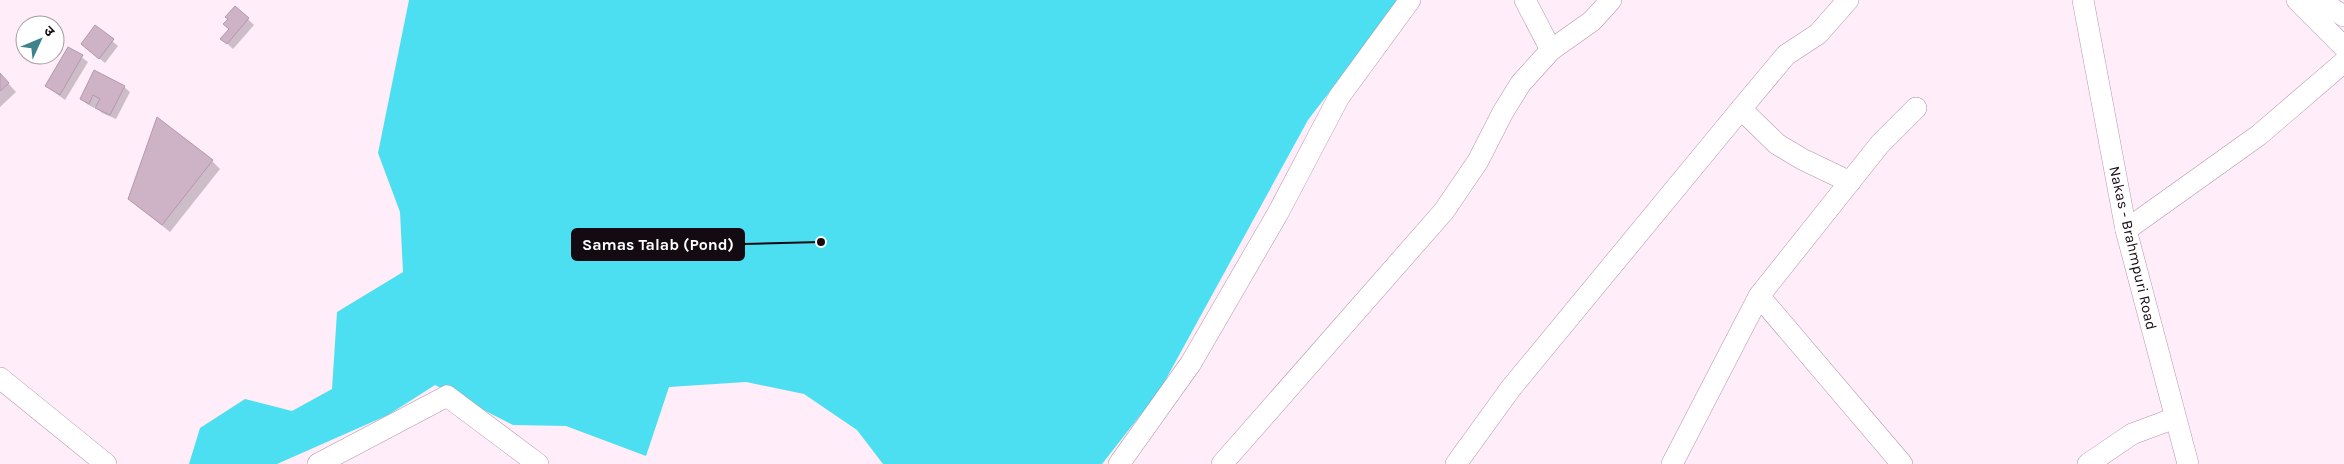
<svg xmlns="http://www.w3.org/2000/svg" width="2344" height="464" viewBox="0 0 2344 464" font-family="Karla,'Noto Sans Devanagari',sans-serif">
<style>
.water{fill:#4cdff1}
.shadow{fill:#0003}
.building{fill:#ceb2c6;stroke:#b499ad}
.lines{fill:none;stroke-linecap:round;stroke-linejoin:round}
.minor-casing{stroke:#b297ab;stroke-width:22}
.minor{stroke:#fff;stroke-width:21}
.labels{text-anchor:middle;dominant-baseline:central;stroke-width:4.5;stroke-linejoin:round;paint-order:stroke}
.street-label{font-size:15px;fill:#140b12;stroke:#fff}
.leader{fill:none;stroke:#140b12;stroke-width:2}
.callout-dot{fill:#140b12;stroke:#fff;stroke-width:2}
.callout{fill:#140b12;stroke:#140b12;stroke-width:2}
.callout-label{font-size:16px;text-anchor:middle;font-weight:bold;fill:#fff}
</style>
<rect width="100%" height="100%" fill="#ffedfa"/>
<polygon class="water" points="409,0 1400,0 1308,120 1160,390 1102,464 883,464 857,430 804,394 746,382 669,387 646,456 566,426 513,425 435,385 388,415 277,464 189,464 200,428 245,399 292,411 332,389 337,312 403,272 400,212 378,153"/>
<g class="shadow">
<polygon points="235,7 254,25 233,49 222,39 230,29"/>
<polygon points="96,27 118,46 105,63 82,44"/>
<polygon points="69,48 88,62 65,100 46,86"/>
<polygon points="95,72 124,87 130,92 116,119 102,113 95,106 94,108 87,104 81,99"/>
<polygon points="0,74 16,92 0,107"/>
<polygon points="212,161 220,169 170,232 129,199"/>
</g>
<g class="building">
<polygon points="235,6 249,18 227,44 220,39 229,29 223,24 228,19 225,17"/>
<polygon points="95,25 114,39 99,59 81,44"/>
<polygon points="68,47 83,55 60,95 45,86"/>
<polygon points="94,70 125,86 110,115 95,108 100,99 93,95 89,104 80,99"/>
<polygon points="0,73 9,83 0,91"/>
<polygon points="157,117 213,160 162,225 128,199"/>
</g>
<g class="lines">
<defs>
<g id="minor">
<polyline points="1525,0 1551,50"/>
<polyline points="2083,0 2126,230 2188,464"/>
<polyline points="2297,0 2344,47"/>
<polyline points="2318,0 2344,16"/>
<polyline points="1741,109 1777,144 1802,159 1850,182"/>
<polyline points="2126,230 2259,135 2344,62"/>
<polyline points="0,378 106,464"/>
<polyline points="318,464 447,396 538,464"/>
<polyline points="1119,464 1191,363 1278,213 1339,97 1410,0"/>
<polyline points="1222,464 1444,211 1478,161 1503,112 1521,83 1551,50 1592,21 1611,0"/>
<polyline points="1456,464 1511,388 1741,109 1786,55 1818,34 1848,0"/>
<polyline points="1672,464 1759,296"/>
<polyline points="1902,464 1759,296 1880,144 1916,108"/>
<polyline points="2088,464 2132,434 2175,418"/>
</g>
</defs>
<use href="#minor" class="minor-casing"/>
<use href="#minor" class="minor"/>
</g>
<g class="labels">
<g class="street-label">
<text transform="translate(2133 248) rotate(77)">Nakas - Brahmpuri Road</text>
</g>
</g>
<path class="leader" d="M821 242L744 244"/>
<circle class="callout-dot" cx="821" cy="242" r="5"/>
<rect class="callout" x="572" y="229" width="172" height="31" rx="5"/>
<g class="callout-label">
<text x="658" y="250">Samas Talab (Pond)</text>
</g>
<g transform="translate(40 40) rotate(46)"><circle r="24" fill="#ffffff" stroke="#a19da0"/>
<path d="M0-4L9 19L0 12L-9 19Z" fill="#3c838c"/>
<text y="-8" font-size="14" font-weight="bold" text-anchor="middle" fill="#140b12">उ</text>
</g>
</svg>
